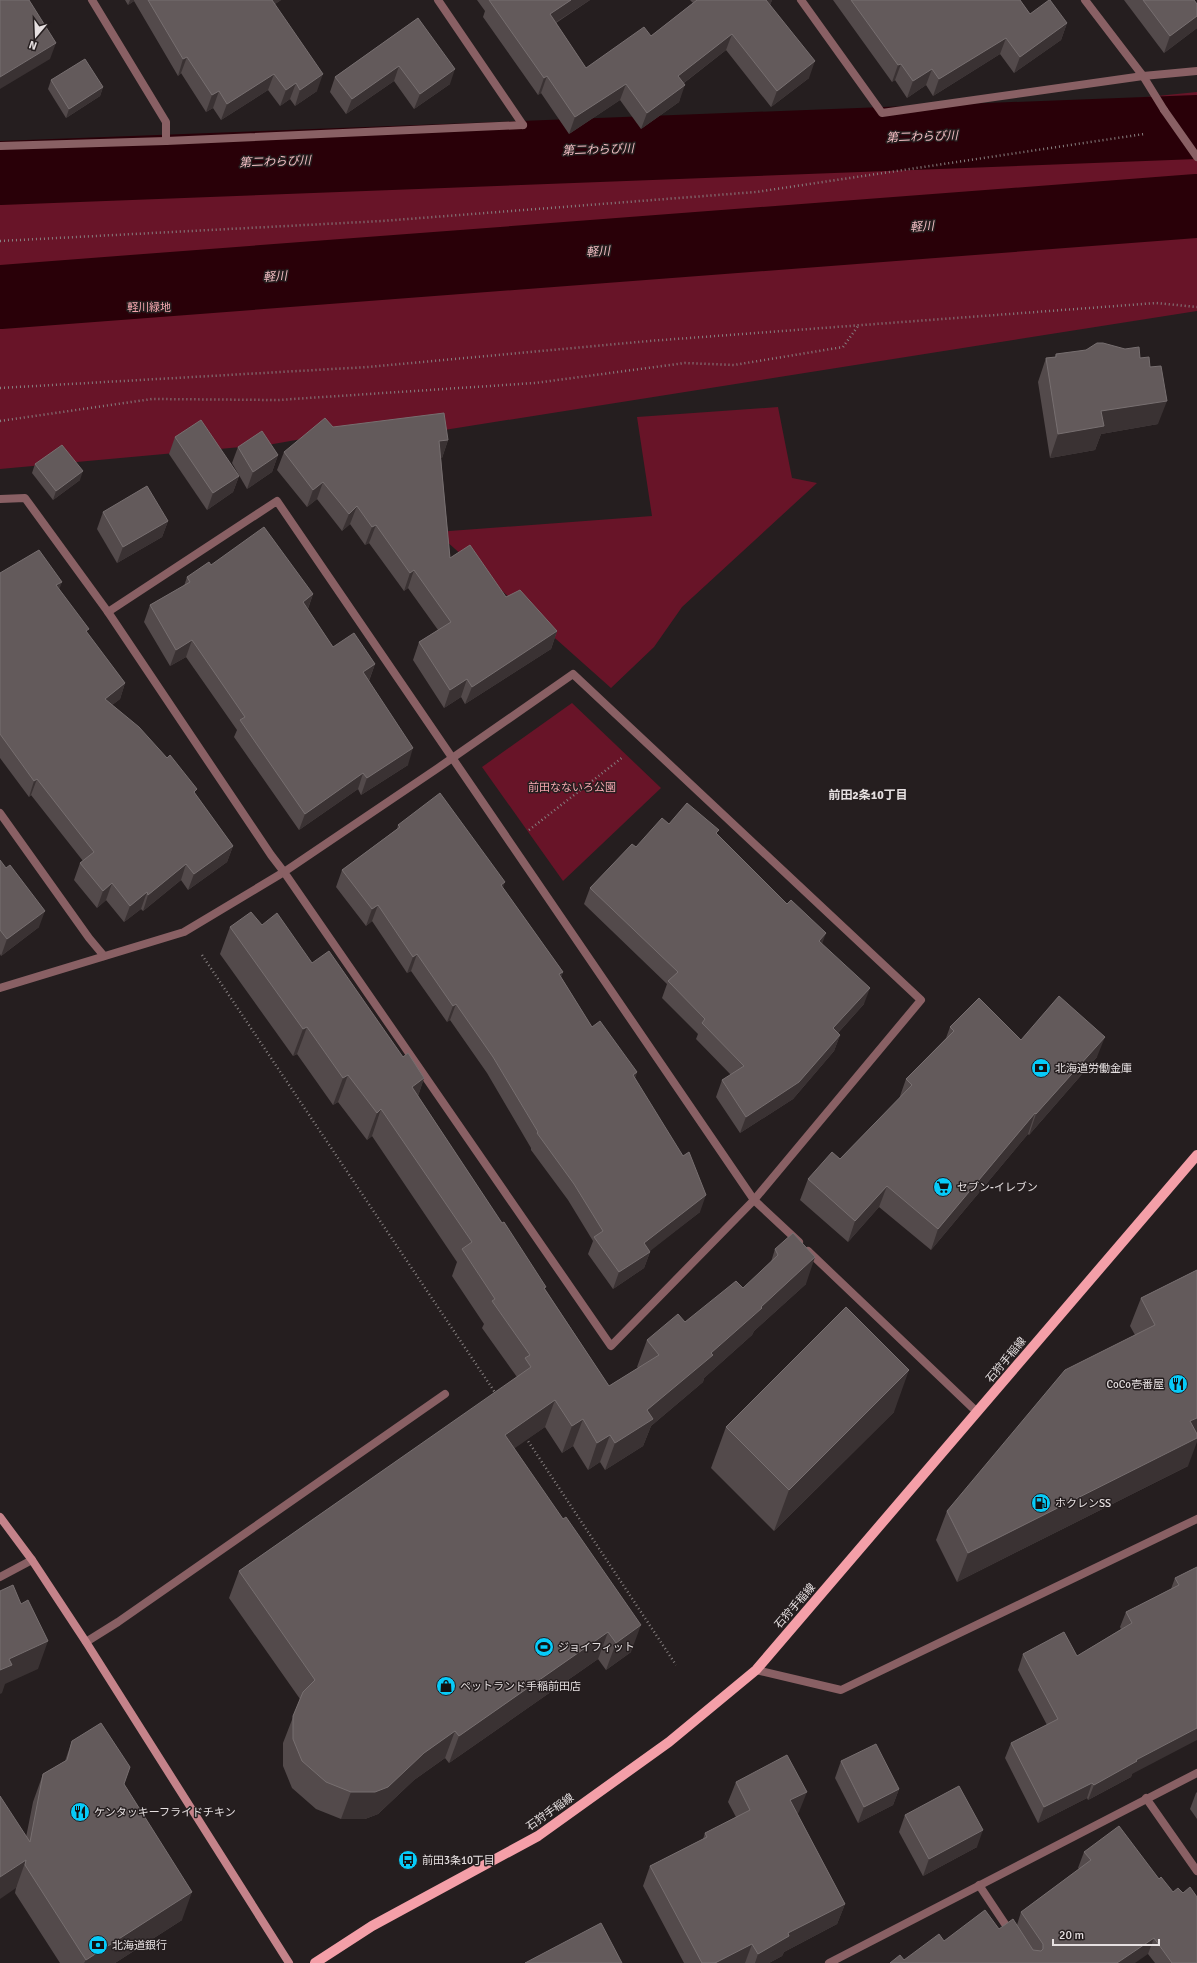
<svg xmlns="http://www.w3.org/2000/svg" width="1197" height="1963" viewBox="0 0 1197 1963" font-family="Signika,'Noto Sans JP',sans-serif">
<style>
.green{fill:#681428}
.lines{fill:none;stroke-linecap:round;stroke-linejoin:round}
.river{stroke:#290008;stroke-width:64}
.path{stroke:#878081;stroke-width:2.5;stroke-dasharray:1 3;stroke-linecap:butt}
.street{stroke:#896064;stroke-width:8}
.secondary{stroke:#c5838a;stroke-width:8}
.primary{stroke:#f49fa8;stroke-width:10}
.street-bridge{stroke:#896064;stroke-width:8}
.wall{fill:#534a4b}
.shaded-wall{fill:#3a3233}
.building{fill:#635a5b;stroke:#776f70}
.labels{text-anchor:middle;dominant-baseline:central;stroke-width:3;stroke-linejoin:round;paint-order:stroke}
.park-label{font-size:11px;fill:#f2a6ae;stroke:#251e1f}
.poi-label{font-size:11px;fill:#e6e0e1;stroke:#251e1f;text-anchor:start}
.street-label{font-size:11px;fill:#e6e0e1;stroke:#251e1f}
.water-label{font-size:12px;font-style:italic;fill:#f1bdc2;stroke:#251e1f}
.neighbourhood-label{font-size:12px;font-weight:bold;fill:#e6e0e1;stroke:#251e1f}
</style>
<rect width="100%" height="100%" fill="#251e1f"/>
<g class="green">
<polygon points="1197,92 1197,311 438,431 319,436 256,447 241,447 0,469 0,165 744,137"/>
<polygon points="778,407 792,478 817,483 682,607 654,647 611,688 436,532 652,516 637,417"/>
<polygon points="572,703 661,788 563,881 482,767"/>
</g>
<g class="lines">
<g class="river">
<polyline points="0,173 1197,127"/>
<polyline points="0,297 1197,206"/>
</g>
<g class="path">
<polyline points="0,241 382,221 756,192 1144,134"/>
<polyline points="0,388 368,367 649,341 1156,303 1197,307"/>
<polyline points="0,421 152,399 278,400 535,383 685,363 734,365 843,347 858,326"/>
<polyline points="529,830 623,757"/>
<polyline points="202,955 496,1394"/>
<polyline points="526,1438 676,1665"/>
</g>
<g class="street">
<polyline points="92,0 166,122 166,141"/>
<polyline points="438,0 523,125"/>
<polyline points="801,0 882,113 1143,76 1197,71"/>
<polyline points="1085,0 1143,76 1164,110"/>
<polyline points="0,146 166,141 523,125"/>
<polyline points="0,499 25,498 108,612 277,501 754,1200 799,1242"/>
<polyline points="0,813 89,938 104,956"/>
<polyline points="0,988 184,932 284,872 438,768 573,674 921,1000 754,1200 611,1346 284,872 271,855 108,612"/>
<polyline points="808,1251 977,1412"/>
<polyline points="0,1577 32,1560"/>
<polyline points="86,1642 118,1622 445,1394"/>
<polyline points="756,1670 841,1690 1197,1519"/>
<polyline points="1146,1798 1197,1871"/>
<polyline points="979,1885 1011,1933"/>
<polyline points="829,1963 1197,1773"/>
</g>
<polyline class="secondary" points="0,1517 32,1560 86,1642 289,1963"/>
<polyline class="primary" points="315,1963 372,1926 538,1836 669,1742 756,1670 1197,1155"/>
<polyline class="street-bridge" points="1164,110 1197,157"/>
</g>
<g class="wall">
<polygon points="125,0 281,0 275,4 317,91 295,106 290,99 280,106 268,90 221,120 213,108 206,112 181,73 178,76 134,1 128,5"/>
<polygon points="477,0 590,0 556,23 586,68 651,36 693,3 690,0 772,0 770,5 809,78 771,107 726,50 684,83 679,102 641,129 620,100 569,134 541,93 538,95 483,17 485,11"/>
<polygon points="833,0 1020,0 1030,14 1067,23 1061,40 1014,73 1000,54 933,96 926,85 907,98 895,80 892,82"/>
<polygon points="1124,0 1194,0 1197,4 1197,28 1164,53"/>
<polygon points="418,18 450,84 414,109 394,81 346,114 330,92 335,77"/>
<polygon points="51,80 103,87 100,96 66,118 48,89"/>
<polygon points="1125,349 1140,358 1158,424 1101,434 1095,450 1050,458 1038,382 1046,358 1055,357 1056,354"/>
<polygon points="333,427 448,440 442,458 441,458 450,558 506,597 557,631 551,649 465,704 461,697 444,708 413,660 419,642 438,630 408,588 404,591 369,543 365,545 350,524 342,531 317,499 307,507 277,470 284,452"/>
<polygon points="175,437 239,476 233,492 207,510 169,454"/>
<polygon points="238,447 278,455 272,472 247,489 232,463"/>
<polygon points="35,464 80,480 53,500 32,473"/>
<polygon points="103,512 168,521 162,537 117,563 97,529"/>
<polygon points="211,565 313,594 308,609 333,647 375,664 369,681 408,765 361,795 358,789 299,830 234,737 237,730 186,657 170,666 144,622 150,605 184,586 187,577"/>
<polygon points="0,573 59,589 87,634 125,683 120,699 112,705 195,794 233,846 227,862 188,890 181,880 143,911 141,909 124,922 106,900 97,908 74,880 80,863 83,861 31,795 29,797 0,758"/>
<polygon points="669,824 717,834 822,944 864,1004 838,1033 840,1035 834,1051 793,1099 740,1133 716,1097 722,1080 731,1075 696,1039 698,1034 662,998 667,984 584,904 590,888 636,847"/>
<polygon points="398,825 503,888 563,972 561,977 592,1027 637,1072 635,1078 700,1212 649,1251 650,1252 644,1268 613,1289 588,1254 593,1241 568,1200 531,1150 531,1148 487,1073 450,1020 447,1022 411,971 407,973 372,921 366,926 336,887 342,870 397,829"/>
<polygon points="0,860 39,927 1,956 0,954"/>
<polygon points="262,925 312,963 403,1057 424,1078 418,1096 609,1386 638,1368 637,1367 647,1340 685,1322 743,1288 771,1262 775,1249 806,1284 754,1331 752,1335 704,1378 703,1382 651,1426 643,1446 605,1470 600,1462 588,1470 573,1446 562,1453 545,1427 514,1448 631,1652 606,1670 598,1659 449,1763 445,1758 414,1780 378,1814 365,1819 341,1819 316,1809 292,1788 283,1766 283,1743 300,1699 229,1598 239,1571 517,1377 482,1328 484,1324 452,1276 457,1262 372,1136 367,1140 338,1102 333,1105 297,1054 293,1056 220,954 230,927"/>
<polygon points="950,1027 1021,1040 1097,1057 1029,1135 1028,1134 931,1250 879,1207 848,1242 800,1200 808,1179 840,1159 899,1099 906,1079 946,1038"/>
<polygon points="1197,1270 1188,1466 957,1582 936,1540 947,1511 1135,1335 1130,1326 1141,1298"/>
<polygon points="894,1412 774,1531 711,1468 726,1427"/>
<polygon points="1197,1567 1131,1777 1088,1800 1087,1798 1038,1823 1005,1758 1011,1743 1047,1725 1018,1670 1023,1654 1077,1656 1121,1629 1120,1627 1126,1612 1171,1589 1175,1578"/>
<polygon points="72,1741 124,1784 182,1920 115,1963 60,1963 15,1893 33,1802 43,1774 65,1761"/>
<polygon points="841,1761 899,1789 893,1805 858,1823 835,1778"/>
<polygon points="736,1782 799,1812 797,1813 845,1904 837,1924 784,1952 782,1956 769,1963 684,1963 643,1886 650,1866 703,1839 705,1833 736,1817 728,1802"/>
<polygon points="1197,1792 1197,1819 1190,1809 1196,1793"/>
<polygon points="905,1815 977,1847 923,1876 899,1832"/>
<polygon points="1084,1852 1197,1963 1155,1963 1148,1954 904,1960 944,1941 1017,1925 1021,1912 1079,1869 1078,1868"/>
</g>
<g class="shaded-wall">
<polygon points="130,0 134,0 134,1 128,5"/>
<polygon points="267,0 281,0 263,12"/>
<polygon points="571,0 590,0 544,30 550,14"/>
<polygon points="763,0 772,0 770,5"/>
<polygon points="1197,16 1197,28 1164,53 1170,36"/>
<polygon points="1067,23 1061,40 1014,73 1020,57"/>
<polygon points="732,34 726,50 672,92 678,76"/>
<polygon points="1006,38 1000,54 933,96 939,79"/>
<polygon points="56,43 50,59 0,89 0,77"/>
<polygon points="187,57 181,73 178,76 183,59"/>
<polygon points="815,61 809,78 771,107 777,91"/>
<polygon points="901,64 895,80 892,82 898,65"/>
<polygon points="399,66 394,81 346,114 352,99"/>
<polygon points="455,69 450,84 414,109 420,94"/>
<polygon points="932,69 926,85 907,98 913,81"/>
<polygon points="274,74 268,90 221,120 227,104"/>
<polygon points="323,74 317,91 295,106 300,90"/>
<polygon points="547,76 541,93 538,95 544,78"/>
<polygon points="296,83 290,99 280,106 286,90"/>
<polygon points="626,84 620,100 569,134 575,117"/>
<polygon points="685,85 679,102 641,129 647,113"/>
<polygon points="103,87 100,96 66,118 69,109"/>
<polygon points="219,91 213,108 206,112 212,95"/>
<polygon points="1167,401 1158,424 1101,434 1095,450 1050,458 1058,434 1101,411"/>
<polygon points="448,440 442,458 433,459 439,441"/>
<polygon points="278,455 272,472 247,489 253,472"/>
<polygon points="83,471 80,480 53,500 56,491"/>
<polygon points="239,476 233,492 207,510 213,493"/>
<polygon points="323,482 317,499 307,507 313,490"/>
<polygon points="357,506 350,524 342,531 349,514"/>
<polygon points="168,521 162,537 117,563 123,547"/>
<polygon points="376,525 369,543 365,545 372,527"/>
<polygon points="414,570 408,588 404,591 410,573"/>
<polygon points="62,582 56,598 56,585"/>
<polygon points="313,594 307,611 303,602"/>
<polygon points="557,631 551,649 465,704 472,687"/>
<polygon points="192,640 186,657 170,666 176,650"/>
<polygon points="375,664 369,680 357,688 363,672"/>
<polygon points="467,679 461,697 444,708 450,690"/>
<polygon points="125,683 120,699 99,715 105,699"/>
<polygon points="413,748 408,765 361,795 367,778"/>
<polygon points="363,773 358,789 299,830 305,814"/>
<polygon points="37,779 31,795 29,797 34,781"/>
<polygon points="233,846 227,862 188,890 194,874"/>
<polygon points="186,864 181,880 143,911 148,895"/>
<polygon points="505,882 499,899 501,885"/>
<polygon points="112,883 106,900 97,908 103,891"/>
<polygon points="147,892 141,909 124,922 130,906"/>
<polygon points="378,905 372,921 366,926 372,909"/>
<polygon points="45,911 39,927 1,956 7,939"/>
<polygon points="826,933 820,950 819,941"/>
<polygon points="417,954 411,971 407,973 413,957"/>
<polygon points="563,972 557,988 559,974"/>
<polygon points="870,988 864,1004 827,1045 833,1028"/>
<polygon points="456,1004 450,1020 447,1022 453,1006"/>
<polygon points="307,1027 297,1054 293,1056 303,1029"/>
<polygon points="840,1035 834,1051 793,1099 740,1133 746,1117"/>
<polygon points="1105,1037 1097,1057 1029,1135 1036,1114"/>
<polygon points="637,1072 631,1089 633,1075"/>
<polygon points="348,1075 338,1102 333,1105 343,1078"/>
<polygon points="424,1078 415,1105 412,1087"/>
<polygon points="381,1109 372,1136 367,1140 377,1113"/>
<polygon points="1035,1113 1028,1134 931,1250 938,1229"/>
<polygon points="887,1186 879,1207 848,1242 855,1221"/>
<polygon points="706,1195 700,1212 640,1259 650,1252 644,1268 613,1289 619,1272 644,1243"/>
<polygon points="815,1257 806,1284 754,1331 752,1335 704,1378 703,1382 651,1426 643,1446 605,1470 615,1443 647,1410 711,1353 761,1307"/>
<polygon points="909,1370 894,1412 774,1531 789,1490"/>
<polygon points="555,1400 545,1427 495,1462 505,1435"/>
<polygon points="1197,1418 1197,1442 1188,1466 957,1582 968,1553 1190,1421"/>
<polygon points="583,1419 573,1446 562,1453 572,1426"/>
<polygon points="610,1435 600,1462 588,1470 597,1443"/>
<polygon points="641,1625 631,1652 606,1670 616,1643"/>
<polygon points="608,1632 598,1659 449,1763 459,1736"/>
<polygon points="48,1641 38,1669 5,1684 2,1693 0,1694 0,1670 9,1659"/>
<polygon points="1197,1728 1197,1740 1132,1774 1131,1777 1088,1800 1094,1785 1136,1760"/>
<polygon points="455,1731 445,1758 414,1780 378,1814 365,1819 341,1819 351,1792 424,1753"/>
<polygon points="1092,1783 1087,1798 1038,1823 1044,1807"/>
<polygon points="899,1789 893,1805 858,1823 864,1807"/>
<polygon points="807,1792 799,1812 783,1820 790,1800"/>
<polygon points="983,1830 977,1847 923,1876 929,1859"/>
<polygon points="26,1860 16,1888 0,1899 0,1877"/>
<polygon points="192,1892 182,1920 115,1963 84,1963 86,1960"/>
<polygon points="845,1904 837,1924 784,1952 782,1956 769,1963 755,1963 758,1954 788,1933"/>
<polygon points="1154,1938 1148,1954 1135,1963 1117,1963"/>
<polygon points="752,1944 745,1963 715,1963"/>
</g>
<g class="building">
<polygon points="0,0 29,0 56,43 0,77"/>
<polygon points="148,0 272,0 323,74 300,90 296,83 286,90 274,74 227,104 219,91 212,95 187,57 183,59"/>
<polygon points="489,0 571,0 550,14 586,68 644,27 651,36 697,0 766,0 815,61 777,91 732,34 678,76 685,85 647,113 626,84 575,117 547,76 544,78"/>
<polygon points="851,0 1020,0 1030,14 1049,0 1050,0 1067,23 1020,57 1006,38 939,79 932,69 913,81 901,64 898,65"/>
<polygon points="1143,0 1194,0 1197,4 1197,16 1170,36"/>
<polygon points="418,18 455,69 420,94 399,66 352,99 335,77"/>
<polygon points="85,59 103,87 69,109 51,80"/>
<polygon points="1097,343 1103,343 1125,349 1139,347 1140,358 1149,357 1150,367 1161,366 1167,401 1101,411 1104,426 1058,434 1046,358 1056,357 1056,354 1086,350"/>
<polygon points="444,413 448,440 439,441 450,558 470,545 506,597 520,590 557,631 472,687 467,679 450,690 419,642 451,622 414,570 410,573 376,525 372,527 357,506 349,514 323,482 313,490 284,452 325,418 333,427"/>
<polygon points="201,420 239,476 213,493 175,437"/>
<polygon points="262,431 278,455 253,472 238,447"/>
<polygon points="62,445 83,471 56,491 35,464"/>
<polygon points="147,486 168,521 123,547 103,512"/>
<polygon points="264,527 313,594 303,602 333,647 354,633 375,664 363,672 413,748 367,778 363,773 305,814 240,720 245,717 192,640 176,650 150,605 190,582 187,577 209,562 211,565"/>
<polygon points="39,550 62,582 56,585 89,629 86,631 125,683 105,699 139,727 167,758 170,755 197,789 194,792 233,846 194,874 186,864 148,895 147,892 130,906 112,883 103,891 80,863 94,852 37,779 34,781 0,734 0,573"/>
<polygon points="440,793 505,882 501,885 563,972 559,974 592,1027 600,1021 637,1072 633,1075 683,1156 689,1152 706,1195 644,1243 650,1252 619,1272 594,1237 603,1231 574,1184 537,1133 538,1132 493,1057 456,1004 453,1006 417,954 413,957 378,905 372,909 342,870 400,827 398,825"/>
<polygon points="687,803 719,830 716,833 787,904 791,900 826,933 819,941 870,988 833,1028 840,1035 799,1082 746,1117 722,1080 744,1066 702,1023 705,1019 668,981 678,972 590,888 632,844 636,847 662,818 669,824"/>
<polygon points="0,860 6,868 10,865 45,911 7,939 0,930"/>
<polygon points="251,912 262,925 277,913 312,963 329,951 403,1057 408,1053 424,1078 412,1087 502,1223 504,1222 546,1287 544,1288 609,1386 659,1355 647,1340 678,1314 685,1322 736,1281 743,1288 778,1255 775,1249 793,1233 815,1257 761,1307 762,1308 711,1353 713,1355 647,1410 653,1419 615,1443 610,1435 597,1443 583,1419 572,1426 555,1400 505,1435 563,1519 566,1517 641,1625 616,1643 608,1632 459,1736 455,1731 424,1753 388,1787 375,1792 351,1792 326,1782 302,1761 293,1739 293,1716 303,1692 315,1680 239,1571 531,1367 525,1358 530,1355 492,1301 495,1299 462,1249 472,1242 381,1109 377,1113 348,1075 343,1078 307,1027 303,1029 230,927"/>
<polygon points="1059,996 1105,1037 1036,1114 1035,1113 938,1229 887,1186 855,1221 808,1179 832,1152 840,1159 912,1085 906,1079 954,1031 950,1027 979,998 1021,1040"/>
<polygon points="1197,1270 1197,1418 1190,1421 1197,1434 1197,1438 968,1553 947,1511 1065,1370 1155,1325 1141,1298"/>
<polygon points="846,1307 909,1370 789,1490 726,1427"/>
<polygon points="1197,1567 1197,1728 1136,1760 1137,1761 1094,1785 1092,1783 1044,1807 1011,1743 1058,1719 1023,1654 1064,1632 1077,1656 1132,1623 1126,1612 1179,1585 1175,1578"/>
<polygon points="13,1585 21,1604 28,1600 48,1641 9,1659 12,1665 0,1670 0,1591"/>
<polygon points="101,1723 130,1767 124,1784 192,1892 86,1960 25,1865 26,1860 0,1877 0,1796 30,1842 43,1774 67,1760 72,1741"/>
<polygon points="876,1744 899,1789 864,1807 841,1761"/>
<polygon points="787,1755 807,1792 790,1800 845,1904 788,1933 789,1936 758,1954 752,1944 715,1963 702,1963 650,1866 707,1837 705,1833 750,1810 736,1782"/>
<polygon points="959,1786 983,1830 929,1859 905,1815"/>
<polygon points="1119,1826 1159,1879 1161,1877 1173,1892 1178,1888 1183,1893 1190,1887 1197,1897 1197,1963 1172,1963 1154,1938 1117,1963 890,1963 900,1955 904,1960 939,1934 944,1941 985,1910 999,1929 1013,1919 1033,1950 1041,1951 1043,1949 1043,1944 1021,1912 1091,1860 1084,1852"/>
<polygon points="601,1923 622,1963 525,1963"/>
</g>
<defs>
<symbol id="bank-disc" viewBox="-11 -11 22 22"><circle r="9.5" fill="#07cbf9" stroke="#251e1f"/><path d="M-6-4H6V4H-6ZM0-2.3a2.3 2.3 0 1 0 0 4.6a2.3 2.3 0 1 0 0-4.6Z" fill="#111"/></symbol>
<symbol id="supermarket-disc" viewBox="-11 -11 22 22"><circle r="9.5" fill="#07cbf9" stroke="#251e1f"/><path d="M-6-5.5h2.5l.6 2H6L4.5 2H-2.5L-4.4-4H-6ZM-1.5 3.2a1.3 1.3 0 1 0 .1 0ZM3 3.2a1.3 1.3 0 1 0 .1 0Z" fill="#111"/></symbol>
<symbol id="restaurant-disc" viewBox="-11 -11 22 22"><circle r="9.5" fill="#07cbf9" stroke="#251e1f"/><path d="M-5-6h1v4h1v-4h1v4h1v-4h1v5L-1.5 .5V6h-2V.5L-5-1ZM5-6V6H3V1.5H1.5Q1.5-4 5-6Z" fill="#111"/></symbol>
<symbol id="fuel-disc" viewBox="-11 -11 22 22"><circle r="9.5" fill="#07cbf9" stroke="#251e1f"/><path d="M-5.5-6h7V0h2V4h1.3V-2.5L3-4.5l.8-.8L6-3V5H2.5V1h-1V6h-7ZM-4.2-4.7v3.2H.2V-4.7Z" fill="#111"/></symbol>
<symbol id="stadium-disc" viewBox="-11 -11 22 22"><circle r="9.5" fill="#07cbf9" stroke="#251e1f"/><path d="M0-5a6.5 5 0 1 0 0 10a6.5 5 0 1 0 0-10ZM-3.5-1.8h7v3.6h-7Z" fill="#111"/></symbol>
<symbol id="shop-disc" viewBox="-11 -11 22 22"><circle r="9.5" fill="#07cbf9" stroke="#251e1f"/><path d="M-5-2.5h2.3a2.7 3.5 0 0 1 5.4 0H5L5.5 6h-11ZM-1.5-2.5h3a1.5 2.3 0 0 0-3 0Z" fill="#111"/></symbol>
<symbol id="bus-disc" viewBox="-11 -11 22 22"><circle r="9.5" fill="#07cbf9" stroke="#251e1f"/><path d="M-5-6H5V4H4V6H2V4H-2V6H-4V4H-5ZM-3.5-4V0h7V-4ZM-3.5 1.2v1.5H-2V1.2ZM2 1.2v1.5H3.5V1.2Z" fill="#111"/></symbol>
</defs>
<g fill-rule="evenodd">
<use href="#bank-disc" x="1030" y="1057" width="22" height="22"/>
<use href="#supermarket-disc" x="932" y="1176" width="22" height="22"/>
<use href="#restaurant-disc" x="1167" y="1373" width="22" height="22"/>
<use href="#fuel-disc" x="1030" y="1492" width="22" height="22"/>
<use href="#stadium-disc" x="533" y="1636" width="22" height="22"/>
<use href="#shop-disc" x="435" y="1675" width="22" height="22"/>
<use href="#restaurant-disc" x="69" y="1801" width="22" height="22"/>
<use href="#bus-disc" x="397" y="1849" width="22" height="22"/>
<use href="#bank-disc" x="87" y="1934" width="22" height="22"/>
</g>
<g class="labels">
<g class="park-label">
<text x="149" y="307">軽川緑地</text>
<text x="572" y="787">前田なないろ公園</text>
</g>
<g class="poi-label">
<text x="1055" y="1068">北海道労働金庫</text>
<text x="957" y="1187">セブン-イレブン</text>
<text x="1164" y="1384" text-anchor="end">CoCo壱番屋</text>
<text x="1055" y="1503">ホクレンSS</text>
<text x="558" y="1647">ジョイフィット</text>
<text x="460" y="1686">ペットランド手稲前田店</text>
<text x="94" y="1812">ケンタッキーフライドチキン</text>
<text x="422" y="1860">前田3条10丁目</text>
<text x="112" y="1945">北海道銀行</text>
</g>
<g class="street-label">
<text transform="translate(1006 1360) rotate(-50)">石狩手稲線</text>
<text transform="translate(795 1606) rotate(-49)">石狩手稲線</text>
<text transform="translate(550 1812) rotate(-35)">石狩手稲線</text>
</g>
<g class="water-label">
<text transform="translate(922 137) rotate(-2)">第二わらび川</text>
<text transform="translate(598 150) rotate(-2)">第二わらび川</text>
<text transform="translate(275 162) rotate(-2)">第二わらび川</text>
<text transform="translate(922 227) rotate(-4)">軽川</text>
<text transform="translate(598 252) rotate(-4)">軽川</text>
<text transform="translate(275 277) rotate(-4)">軽川</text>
</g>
<g class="neighbourhood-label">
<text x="868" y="795">前田2条10丁目</text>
</g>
</g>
<g transform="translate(36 36) rotate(199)" stroke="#251e1f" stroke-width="3" paint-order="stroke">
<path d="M0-3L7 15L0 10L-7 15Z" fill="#e6e0e1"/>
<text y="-6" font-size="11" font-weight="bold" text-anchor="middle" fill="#e6e0e1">N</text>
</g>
<path d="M1053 1939v6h106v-6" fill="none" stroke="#e6e0e1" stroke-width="2"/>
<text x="1059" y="1939" font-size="12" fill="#e6e0e1" stroke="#251e1f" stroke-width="3" paint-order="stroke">20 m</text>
</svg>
